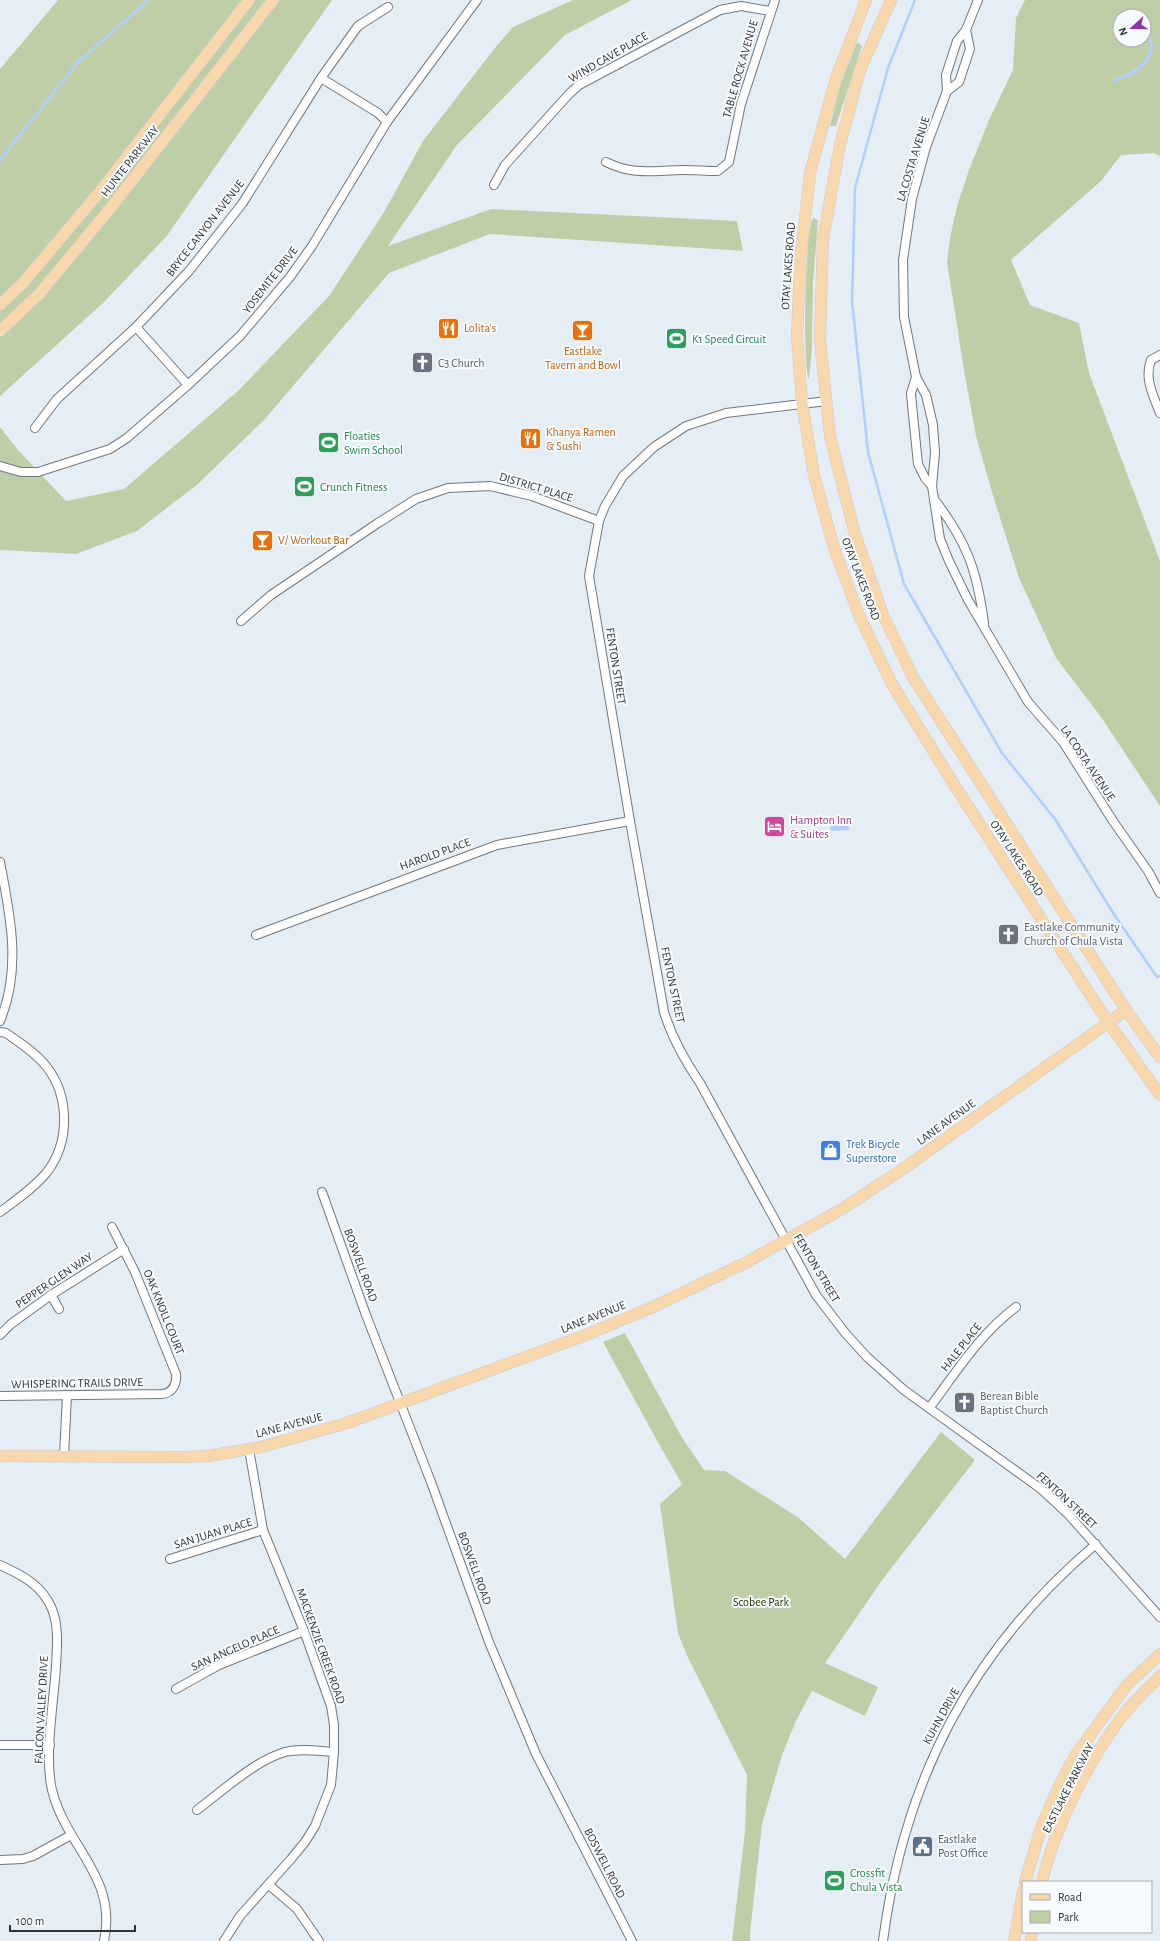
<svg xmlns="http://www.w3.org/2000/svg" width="1160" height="1941" viewBox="0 0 1160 1941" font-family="'Alegreya Sans',sans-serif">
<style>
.green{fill:#becfa8;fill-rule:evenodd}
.water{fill:#b0cffd}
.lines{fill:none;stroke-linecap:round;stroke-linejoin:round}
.stream{stroke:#b0cffd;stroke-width:2.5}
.minor-casing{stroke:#70787e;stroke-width:10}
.major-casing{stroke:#c9cacb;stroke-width:12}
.minor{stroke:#fff;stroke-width:8}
.major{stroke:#f9d7ad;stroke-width:11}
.labels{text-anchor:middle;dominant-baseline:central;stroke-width:4;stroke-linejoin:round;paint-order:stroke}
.street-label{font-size:12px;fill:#303336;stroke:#f7fbfe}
.food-label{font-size:12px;fill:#c56008;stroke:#f7fbfe;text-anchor:start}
.leisure-label{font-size:12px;fill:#27864d;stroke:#f7fbfe;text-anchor:start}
.worship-label{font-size:12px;fill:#5b616d;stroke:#f7fbfe;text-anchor:start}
.hotel-label{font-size:12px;fill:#b23c85;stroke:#f7fbfe;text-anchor:start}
.shop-label{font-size:12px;fill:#366cbe;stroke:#f7fbfe;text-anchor:start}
.park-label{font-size:12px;fill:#243600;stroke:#f7fbfe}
.service-label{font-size:12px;fill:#4e5e75;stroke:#f7fbfe;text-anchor:start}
</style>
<rect width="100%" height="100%" fill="#e6eef5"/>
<g class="green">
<polygon points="58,0 332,0 166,237 102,304 0,396 0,69"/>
<polygon points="573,0 632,0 565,35 457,145 388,246 491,209 737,221 743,251 490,234 389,273 265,419 198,484 137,531 76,554 0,550 0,427 18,450 66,501 124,489 239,390 329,296 384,212 423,141 494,49 513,27"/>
<path d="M1025 0H1160V156L1154 153 1121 155 1101 181 1011 260 1030 305 1079 323 1089 373 1160 561V806L1101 717 1056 658 1019 578 991 489 976 436 965 376 947 263 950 238 957 206 969 170 989 120 1013 70 1016 18ZM1120 16H1144V40H1120Z"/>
<polygon points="857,42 862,46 836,126 830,126 841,83"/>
<path d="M813 218 818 220 813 283 812 348 809 379C802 366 805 231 813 218Z"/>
<polygon points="625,1333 681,1436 704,1470 725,1471 799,1518 845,1559 941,1432 975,1460 883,1579 825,1663 878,1687 865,1716 812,1691 796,1721 782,1755 762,1824 750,1933 750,1941 732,1941 745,1832 747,1775 688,1658 678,1633 660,1504 682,1484 660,1446 603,1342"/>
</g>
<g class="water">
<path d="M1151 37C1160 61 1133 77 1113 82L1112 80C1128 74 1158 60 1149 38Z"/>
<polygon points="846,819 850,830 831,831 830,825"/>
</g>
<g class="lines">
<g class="stream">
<polyline points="915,0 888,68 855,188 852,301 868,452 904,584 1002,753 1055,819 1115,916 1157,977 1160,976"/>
<polyline points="0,160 79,61 149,0"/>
</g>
<defs>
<g id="minor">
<polyline points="978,0 966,30 957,41 946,75 947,91 926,147 912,199 903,260 904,317 916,377 926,395 933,425 935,453 932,486 940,539 949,561 968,600 1028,702 1063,742 1113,821 1148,871 1160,893"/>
<polyline points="321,78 378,113 387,122"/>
<polyline points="947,91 959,82 970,49 966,30"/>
<path d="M606 162C634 176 655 170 684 170 695 170 707 171 718 171L729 162 741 104 775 0"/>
<polyline points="494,185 505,165 569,94 579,85 720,10 741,6 770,11"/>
<polyline points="136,327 188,385"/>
<path d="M1160 355 1151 360C1144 378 1153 395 1160 413"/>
<polyline points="916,377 911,393 912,405 918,464 925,478 932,486"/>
<path d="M827 401 726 413 686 426 654 447 623 476 605 506 599 521 589 576 630 821 664 1012C672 1038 685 1061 700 1083L816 1295 846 1334 867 1357 904 1390 1041 1489 1068 1514 1160 1617"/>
<polyline points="35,428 57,399 136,327 189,271 242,204 321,78 358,26 388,7"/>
<polyline points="0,466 21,472 38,472 110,449 127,438 188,385 240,336 290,277 312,246 387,122 477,0"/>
<path d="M934 499C967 542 977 570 984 623"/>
<polyline points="241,621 271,595 378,523 416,499 448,488 490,486 532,496 599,521"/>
<path d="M0 862C10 914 22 969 0 1021"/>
<polyline points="256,935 497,845 630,821"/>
<path d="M0 1032 6 1033C20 1043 36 1053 46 1066 70 1096 70 1142 47 1172 34 1188 16 1200 0 1212"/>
<polyline points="322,1192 366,1315 431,1482 489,1642 536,1754 632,1941"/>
<polyline points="51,1295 59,1309"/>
<polyline points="0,1335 11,1324 51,1295 124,1249"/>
<path d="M0 1396 162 1394C172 1393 177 1385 176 1374L135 1272 112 1227"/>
<path d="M930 1407C957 1371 980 1334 1016 1307"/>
<polyline points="64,1456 67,1395"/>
<polyline points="170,1559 263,1530"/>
<path d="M0 1565C22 1575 42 1585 52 1609 59 1626 57 1647 56 1666 54 1701 44 1756 52 1790 66 1847 118 1877 104 1941"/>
<polyline points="176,1689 219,1665 304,1631"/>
<polyline points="0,1745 50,1745"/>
<path d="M197 1810C221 1792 256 1760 285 1752 300 1748 319 1751 334 1752"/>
<polyline points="0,1860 23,1859 33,1856 71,1835"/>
<polyline points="269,1885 297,1909 319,1941"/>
<polyline points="224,1941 240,1916 291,1859 305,1842 315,1826 331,1785 334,1752 334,1725 331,1706 304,1631 263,1530 249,1449"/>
<path d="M883 1941C904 1780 971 1650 1096 1544"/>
</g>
<g id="major">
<polyline points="866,0 836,78 810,173 800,263 797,337 802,403 814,475 834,548 859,615 892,684 953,783 1108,1022 1160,1095"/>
<polyline points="891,0 860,70 840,145 823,239 820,340 830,436 855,534 883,615 914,679 1126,1010 1160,1057"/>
<polyline points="0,305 23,283 102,189 249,0"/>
<polyline points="0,331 40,293 112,206 273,0"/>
<polyline points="0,1456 182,1457 208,1456 261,1447 347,1423 586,1335 653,1307 747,1262 842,1209 903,1169 1126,1010"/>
<polyline points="1025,1882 1041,1828 1060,1784 1075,1756 1126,1686 1160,1654"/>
<path d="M1042 1882C1054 1829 1088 1762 1121 1718 1132 1703 1147 1690 1160 1676"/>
<polyline points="1014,1941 1023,1891"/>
<polyline points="1031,1941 1032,1932"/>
</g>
</defs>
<use href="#minor" class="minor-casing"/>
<use href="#major" class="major-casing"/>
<use href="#minor" class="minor"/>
<use href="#major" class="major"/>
</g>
<defs>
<symbol id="restaurant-square" viewBox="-11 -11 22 22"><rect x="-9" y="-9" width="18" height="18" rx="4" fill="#e8710a" stroke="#f7fbfe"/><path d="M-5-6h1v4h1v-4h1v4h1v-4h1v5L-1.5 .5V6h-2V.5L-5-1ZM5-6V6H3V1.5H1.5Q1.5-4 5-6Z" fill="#fff"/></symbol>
<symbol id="bar-square" viewBox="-11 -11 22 22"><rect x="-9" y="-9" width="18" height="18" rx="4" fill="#e8710a" stroke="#f7fbfe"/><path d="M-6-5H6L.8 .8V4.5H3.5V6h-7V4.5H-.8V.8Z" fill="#fff"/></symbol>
<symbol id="stadium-square" viewBox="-11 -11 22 22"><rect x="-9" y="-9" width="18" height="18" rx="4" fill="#2e9e5b" stroke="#f7fbfe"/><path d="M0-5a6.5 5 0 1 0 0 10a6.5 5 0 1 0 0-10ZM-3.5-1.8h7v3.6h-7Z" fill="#fff"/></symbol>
<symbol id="church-square" viewBox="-11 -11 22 22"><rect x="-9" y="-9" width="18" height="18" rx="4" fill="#6b7280" stroke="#f7fbfe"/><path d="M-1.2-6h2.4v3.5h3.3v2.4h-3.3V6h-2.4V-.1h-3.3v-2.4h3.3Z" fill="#fff"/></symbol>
<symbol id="hotel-square" viewBox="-11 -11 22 22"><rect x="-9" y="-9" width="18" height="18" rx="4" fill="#d1479c" stroke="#f7fbfe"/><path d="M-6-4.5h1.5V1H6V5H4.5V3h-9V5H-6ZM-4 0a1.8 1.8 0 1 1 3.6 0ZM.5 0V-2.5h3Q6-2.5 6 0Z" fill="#fff"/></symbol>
<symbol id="shop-square" viewBox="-11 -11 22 22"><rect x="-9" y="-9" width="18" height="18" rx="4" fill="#3f7fe0" stroke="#f7fbfe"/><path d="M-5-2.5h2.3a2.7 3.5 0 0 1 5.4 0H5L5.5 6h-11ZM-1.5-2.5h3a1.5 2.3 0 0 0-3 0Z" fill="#fff"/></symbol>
<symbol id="civic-square" viewBox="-11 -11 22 22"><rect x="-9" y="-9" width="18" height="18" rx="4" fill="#5c6f8a" stroke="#f7fbfe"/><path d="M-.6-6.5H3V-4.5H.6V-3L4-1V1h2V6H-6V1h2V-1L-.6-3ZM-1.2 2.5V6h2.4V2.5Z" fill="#fff"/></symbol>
</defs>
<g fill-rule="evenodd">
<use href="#restaurant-square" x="436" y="316" width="25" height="25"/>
<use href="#bar-square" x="570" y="318" width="25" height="25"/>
<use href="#stadium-square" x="664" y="326" width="25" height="25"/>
<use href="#church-square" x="410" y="350" width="25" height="25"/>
<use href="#restaurant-square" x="518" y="426" width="25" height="25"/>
<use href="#stadium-square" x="316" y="430" width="25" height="25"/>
<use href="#stadium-square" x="292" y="474" width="25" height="25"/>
<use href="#bar-square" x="250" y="528" width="25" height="25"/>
<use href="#hotel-square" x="762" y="814" width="25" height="25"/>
<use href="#church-square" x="996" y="922" width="25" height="25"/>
<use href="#shop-square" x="818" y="1138" width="25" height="25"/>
<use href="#church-square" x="952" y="1390" width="25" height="25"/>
<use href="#civic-square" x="910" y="1834" width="25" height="25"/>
<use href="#stadium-square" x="822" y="1868" width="25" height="25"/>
</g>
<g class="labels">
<g class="street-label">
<text transform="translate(608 57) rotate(-30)">WIND CAVE PLACE</text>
<text transform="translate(740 69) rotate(-74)">TABLE ROCK AVENUE</text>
<text transform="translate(913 159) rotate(-73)">LA COSTA AVENUE</text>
<text transform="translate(130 161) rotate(-52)">HUNTE PARKWAY</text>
<text transform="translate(205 228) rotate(-52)">BRYCE CANYON AVENUE</text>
<text transform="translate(788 266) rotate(-86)">OTAY LAKES ROAD</text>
<text transform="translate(270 280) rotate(-52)">YOSEMITE DRIVE</text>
<text transform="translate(536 487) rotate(17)">DISTRICT PLACE</text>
<text transform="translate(861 579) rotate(69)">OTAY LAKES ROAD</text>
<text transform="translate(616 666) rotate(81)">FENTON STREET</text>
<text transform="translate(1088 763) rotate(56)">LA COSTA AVENUE</text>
<text transform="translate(435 854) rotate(-20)">HAROLD PLACE</text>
<text transform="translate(1017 858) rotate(57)">OTAY LAKES ROAD</text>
<text transform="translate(673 985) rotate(78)">FENTON STREET</text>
<text transform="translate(946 1122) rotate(-36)">LANE AVENUE</text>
<text transform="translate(361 1265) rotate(70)">BOSWELL ROAD</text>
<text transform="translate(817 1268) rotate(59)">FENTON STREET</text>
<text transform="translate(54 1280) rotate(-34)">PEPPER GLEN WAY</text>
<text transform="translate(164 1312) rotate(68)">OAK KNOLL COURT</text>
<text transform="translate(593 1317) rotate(-22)">LANE AVENUE</text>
<text transform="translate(961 1347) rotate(-52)">HALE PLACE</text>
<text transform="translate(77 1383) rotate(-1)">WHISPERING TRAILS DRIVE</text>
<text transform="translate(289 1425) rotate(-15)">LANE AVENUE</text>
<text transform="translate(1067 1500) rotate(43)">FENTON STREET</text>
<text transform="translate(213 1533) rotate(-17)">SAN JUAN PLACE</text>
<text transform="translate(475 1568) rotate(70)">BOSWELL ROAD</text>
<text transform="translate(321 1646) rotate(70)">MACKENZIE CREEK ROAD</text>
<text transform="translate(235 1648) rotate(-24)">SAN ANGELO PLACE</text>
<text transform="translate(41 1710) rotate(-87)">FALCON VALLEY DRIVE</text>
<text transform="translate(941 1716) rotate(-61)">KUHN DRIVE</text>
<text transform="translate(1068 1788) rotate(-63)">EASTLAKE PARKWAY</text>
<text transform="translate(605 1863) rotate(63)">BOSWELL ROAD</text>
</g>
<g class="food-label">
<text x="464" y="328">Lolita's</text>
<text x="583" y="351" text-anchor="middle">Eastlake<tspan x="583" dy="14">Tavern and Bowl</tspan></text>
<text x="546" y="432">Khanya Ramen<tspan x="546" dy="14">&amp; Sushi</tspan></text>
<text x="278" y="540">V/ Workout Bar</text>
</g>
<g class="leisure-label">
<text x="692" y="339">K1 Speed Circuit</text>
<text x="344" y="436">Floaties<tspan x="344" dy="14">Swim School</tspan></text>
<text x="320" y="487">Crunch Fitness</text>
<text x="850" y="1873">Crossfit<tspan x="850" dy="14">Chula Vista</tspan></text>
</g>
<g class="worship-label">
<text x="438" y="363">C3 Church</text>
<text x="1024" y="927">Eastlake Community<tspan x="1024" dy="14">Church of Chula Vista</tspan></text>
<text x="980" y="1396">Berean Bible<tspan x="980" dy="14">Baptist Church</tspan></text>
</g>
<g class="hotel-label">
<text x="790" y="820">Hampton Inn<tspan x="790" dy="14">&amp; Suites</tspan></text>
</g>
<g class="shop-label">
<text x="846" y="1144">Trek Bicycle<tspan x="846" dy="14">Superstore</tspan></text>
</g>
<g class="park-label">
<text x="761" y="1602">Scobee Park</text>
</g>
<g class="service-label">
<text x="938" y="1839">Eastlake<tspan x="938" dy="14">Post Office</tspan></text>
</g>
</g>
<rect x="1022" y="1881" width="130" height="52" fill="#f7fbfe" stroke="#a7abae"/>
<rect x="1030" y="1894" width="20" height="6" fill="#f9d7ad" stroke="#a7abae"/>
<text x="1058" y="1901" font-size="12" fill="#303336">Road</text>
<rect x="1030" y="1911" width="20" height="12" fill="#becfa8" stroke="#a7abae"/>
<text x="1058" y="1921" font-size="12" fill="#303336">Park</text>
<g transform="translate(1132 28) rotate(249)"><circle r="19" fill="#f7fbfe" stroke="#a7abae"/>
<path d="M0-3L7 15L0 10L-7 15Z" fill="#8c36a3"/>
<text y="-6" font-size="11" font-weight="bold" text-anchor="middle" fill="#303336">N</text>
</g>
<path d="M10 1925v6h125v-6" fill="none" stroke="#303336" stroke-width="2"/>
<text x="16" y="1925" font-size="12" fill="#303336" stroke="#f7fbfe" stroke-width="3" paint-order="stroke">100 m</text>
</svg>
